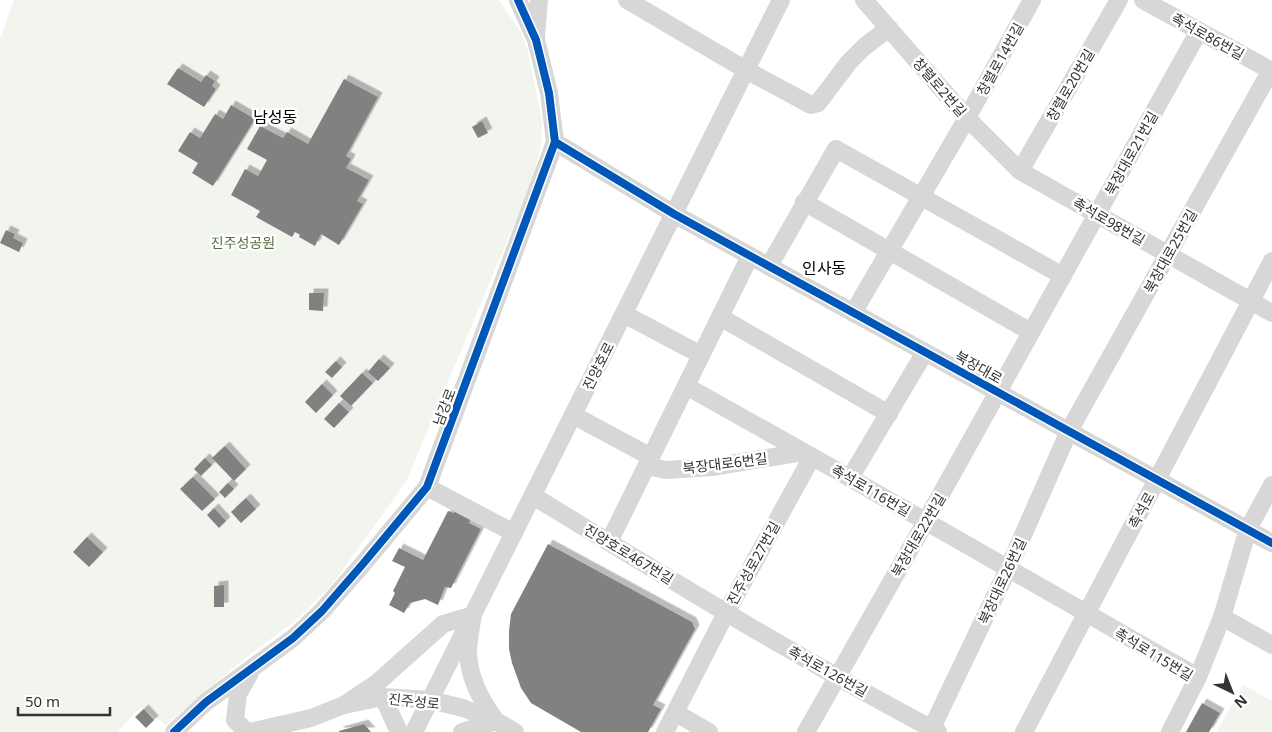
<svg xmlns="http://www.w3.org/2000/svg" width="1272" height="732" viewBox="0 0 1272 732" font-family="'Noto Sans','Noto Sans KR',sans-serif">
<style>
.green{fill:#f1f5ed}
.building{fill:#818181;filter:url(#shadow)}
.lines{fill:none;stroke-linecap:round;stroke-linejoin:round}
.minor{stroke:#d7d7d7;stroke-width:18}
.cycleway-casing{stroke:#fff;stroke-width:11}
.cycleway{stroke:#0057b8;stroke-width:8}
.labels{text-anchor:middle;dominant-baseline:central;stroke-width:5;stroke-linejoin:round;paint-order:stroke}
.street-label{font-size:14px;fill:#333;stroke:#fff}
.park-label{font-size:14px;fill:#56703f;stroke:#fff}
.quarter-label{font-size:16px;fill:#000;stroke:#fff}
</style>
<defs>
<filter id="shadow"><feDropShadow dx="4.5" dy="-4.5" stdDeviation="0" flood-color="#0004"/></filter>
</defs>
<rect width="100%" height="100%" fill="#fff"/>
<g class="green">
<polygon points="14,0 499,0 520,31 527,48 542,120 541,145 531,184 406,482 333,583 299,618 244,659 166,725 141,707 117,732 0,732 0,39"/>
<polygon points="1243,685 1272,701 1272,732 1217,732"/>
</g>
<g class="building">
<polygon points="178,68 201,82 206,75 215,81 212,86 216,89 204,107 167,84"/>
<polygon points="344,79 378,97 346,156 351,159 346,168 369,180 357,201 363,204 339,245 321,234 315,246 299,237 300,235 295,232 292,237 256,217 260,211 231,195 245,169 258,176 267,160 247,149 260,126 283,138 287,132 308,144"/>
<polygon points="231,105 255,119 213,186 192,173 198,163 178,151 190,132 200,138 215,114 223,119"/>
<polygon points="482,121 488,133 478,138 472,127"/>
<polygon points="6,230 15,234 13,238 23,243 19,252 0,243"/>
<polygon points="309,293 324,293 323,311 309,310"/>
<polygon points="379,359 390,368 378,381 368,372"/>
<polygon points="336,361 342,367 332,378 325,372"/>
<polygon points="362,373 373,383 351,406 340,396"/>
<polygon points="322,384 333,395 316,413 305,402"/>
<polygon points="339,403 349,412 334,428 324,419"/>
<polygon points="225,446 246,469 234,481 212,458"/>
<polygon points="205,458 212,465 201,476 194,469"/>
<polygon points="193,477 215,499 202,511 180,489"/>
<polygon points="228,483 234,489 225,498 219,492"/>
<polygon points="246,498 256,509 241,523 231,512"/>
<polygon points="214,508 226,521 219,528 207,515"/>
<polygon points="456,508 472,516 469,523 481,529 451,588 445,587 438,605 425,599 410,603 404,613 389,605 395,593 393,591 405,567 392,561 399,548 423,560 448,511 454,513"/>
<polygon points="87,537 103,552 89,567 73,552"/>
<polygon points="548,544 692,622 695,629 653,705 661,709 648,732 581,732 531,703 521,688 512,663 509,649 509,631 511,614"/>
<polygon points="224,585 224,607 214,607 214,586"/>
<polygon points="1202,703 1220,713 1209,732 1186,732"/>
<polygon points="144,709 154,720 146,728 135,717"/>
<polygon points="364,724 371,732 339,732 339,731"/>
</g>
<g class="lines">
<g class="minor">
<polyline points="627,0 746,70 811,105 818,103 849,62 864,47 889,28"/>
<polyline points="864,0 967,118 1020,171 1272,313"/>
<polyline points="1143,0 1272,71"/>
<polyline points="536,37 539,0"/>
<polyline points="555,142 674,214 1272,543"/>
<polyline points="1020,171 1119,0"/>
<polyline points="804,202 1031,332"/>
<polyline points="769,266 836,149 1063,276"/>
<polyline points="853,313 967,118 1032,0"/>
<polyline points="624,314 701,355"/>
<polyline points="720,317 889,414"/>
<polyline points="686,386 850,478 1198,677"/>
<polyline points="573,415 651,457"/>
<polyline points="647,466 666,470 712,467 803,452"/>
<polyline points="850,478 925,352"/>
<polyline points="427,487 514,533"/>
<path d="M533 496C666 577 800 659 938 732"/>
<polyline points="609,542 750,256"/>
<polyline points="1222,617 1272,645"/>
<polyline points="383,697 399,732"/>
<path d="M344 705 377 683 443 624 473 615C471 627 468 641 468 653 469 678 482 702 496 721L462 732"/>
<polyline points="676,713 709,732"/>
<polyline points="174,732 206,702 293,638 322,611 362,565 427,487 555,142 549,93 536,40 518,0"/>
<polyline points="247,732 235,720 238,694 250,673"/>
<polyline points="250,732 311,718 344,705 383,697 430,700 463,708 496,721 515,732"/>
<polyline points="414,732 781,0"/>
<polyline points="665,732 726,613 812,457"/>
<polyline points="806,732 926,521 1199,31"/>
<polyline points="930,732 1008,569 1069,431 1271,70"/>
<polyline points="1024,732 1272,261"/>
<polyline points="1170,732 1198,677 1222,617 1248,529 1272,485"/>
</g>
<defs>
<g id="cycleway">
<polyline points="555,142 674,214 1272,543"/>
<polyline points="174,732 206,702 293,638 322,611 362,565 427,487 555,142 549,93 536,40 518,0"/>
</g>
</defs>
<use href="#cycleway" class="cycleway-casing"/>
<use href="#cycleway" class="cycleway"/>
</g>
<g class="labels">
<g class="street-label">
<text transform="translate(1208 36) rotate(29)">촉석로86번길</text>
<text transform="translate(1000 59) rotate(-61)">창렬로14번길</text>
<text transform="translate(1070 85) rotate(-60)">창렬로20번길</text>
<text transform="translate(940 87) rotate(49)">창렬로2번길</text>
<text transform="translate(1131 153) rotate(-61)">북장대로21번길</text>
<text transform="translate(1109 221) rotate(30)">촉석로98번길</text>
<text transform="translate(1170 251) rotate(-61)">북장대로25번길</text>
<text transform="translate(598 366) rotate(-63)">진양호로</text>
<text transform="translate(979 367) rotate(29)">북장대로</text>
<text transform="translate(444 407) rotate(-69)">남강로</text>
<text transform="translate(725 463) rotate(-7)">북장대로6번길</text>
<text transform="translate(871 490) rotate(30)">촉석로116번길</text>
<text transform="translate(1141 510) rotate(-62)">촉석로</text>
<text transform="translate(918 535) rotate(-60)">북장대로22번길</text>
<text transform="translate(629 554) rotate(31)">진양호로467번길</text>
<text transform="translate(753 563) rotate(-61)">진주성로27번길</text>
<text transform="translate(1002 581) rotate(-65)">북장대로26번길</text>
<text transform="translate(1154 654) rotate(31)">촉석로115번길</text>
<text transform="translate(828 671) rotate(29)">촉석로126번길</text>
<text transform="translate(414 701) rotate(6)">진주성로</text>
</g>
<g class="park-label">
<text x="243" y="242">진주성공원</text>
</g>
<g class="quarter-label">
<text x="275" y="117">남성동</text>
<text x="824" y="268">인사동</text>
</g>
</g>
<g transform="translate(1232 692) rotate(137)" stroke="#ffffff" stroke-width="4" paint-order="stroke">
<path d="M0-4L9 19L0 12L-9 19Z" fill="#333333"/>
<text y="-8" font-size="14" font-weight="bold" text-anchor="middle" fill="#333333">N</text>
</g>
<path d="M18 707v8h92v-8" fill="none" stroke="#333333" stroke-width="2.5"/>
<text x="25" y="707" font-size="15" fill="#333333" stroke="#ffffff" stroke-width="4" paint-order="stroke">50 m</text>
</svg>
